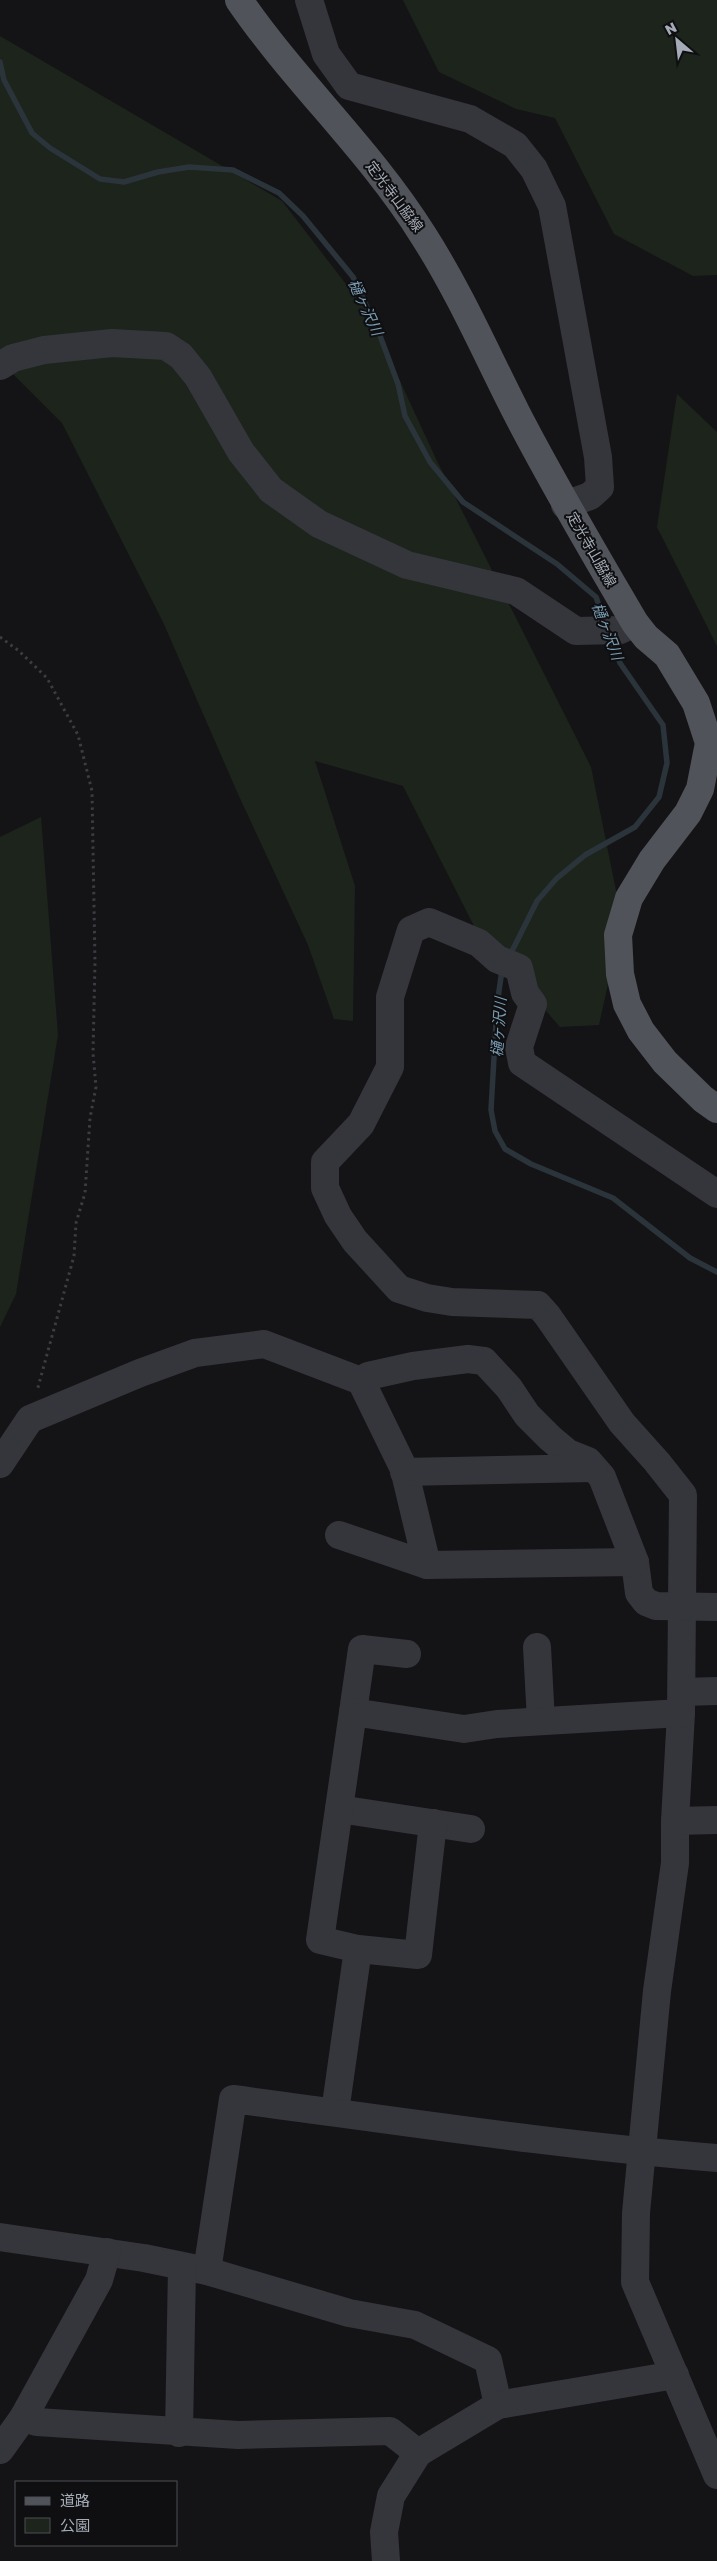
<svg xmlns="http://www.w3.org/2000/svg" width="717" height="2561" viewBox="0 0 717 2561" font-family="'Golos Text','Noto Sans JP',sans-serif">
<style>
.green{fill:#1c241c}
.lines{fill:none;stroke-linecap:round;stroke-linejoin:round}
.stream{stroke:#2a343a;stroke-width:5.5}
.path{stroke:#3b3d42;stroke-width:3;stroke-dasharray:2.5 4;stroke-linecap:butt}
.minor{stroke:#35363b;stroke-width:28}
.major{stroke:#51535a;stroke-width:28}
.labels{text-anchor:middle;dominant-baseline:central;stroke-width:4;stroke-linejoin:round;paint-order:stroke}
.street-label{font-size:14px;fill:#a5acb7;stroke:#0f0f11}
.water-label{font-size:15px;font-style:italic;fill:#7a9cb3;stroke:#0f0f11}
</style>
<rect width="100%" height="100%" fill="#141416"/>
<g class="green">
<polygon points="403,0 717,0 717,275 693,276 614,234 555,118 516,109 439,72"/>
<polygon points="0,36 282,201 369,314 437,461 591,767 622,920 599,1025 560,1027 476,930 403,786 315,761 355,886 353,1021 334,1019 308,945 238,794 163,622 62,423 0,361"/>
<polygon points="677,394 717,432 717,646 657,527"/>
<polygon points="41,817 58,1035 16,1294 0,1327 0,837"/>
</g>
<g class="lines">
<g class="stream">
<polyline points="0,62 4,80 32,133 50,148 100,179 124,182 158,172 189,167 233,170 279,193 303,216 353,277 379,333 398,384 405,416 430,462 463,502 557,564 596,597 605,622"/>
<polyline points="509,957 537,901 557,878 585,855 635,827 659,797 667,763 663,725 620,663 611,638"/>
<polyline points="502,970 497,1005 491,1110 495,1131 505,1149 531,1164 613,1198 690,1258 717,1272"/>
</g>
<polyline class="path" points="0,637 19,651 47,678 78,735 92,791 95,962 93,1053 96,1087 90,1118 85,1193 76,1223 74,1256 37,1391"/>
<g class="minor">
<polyline points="309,0 326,54 349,86 470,119 515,145 534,169 552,206 598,457 600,487 590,496 565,505"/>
<polyline points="0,366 13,358 44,350 112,343 166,346 181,356 198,377 241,452 271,490 319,524 407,565 516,591 576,631 620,630 635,623"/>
<polyline points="717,1194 522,1063 519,1047 533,1004 525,993 519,968 497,959 479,943 429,922 411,930 390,997 390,1067 361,1124 325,1162 325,1188 338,1216 355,1241 399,1289 427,1298 452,1302 538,1305 547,1315 622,1423 657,1462 683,1495 681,1713 675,1821 675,1863 657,1991 636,2213 635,2282 717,2475"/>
<polyline points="361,1381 368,1376 413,1366 468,1359 484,1361 509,1388 527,1415 550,1438 568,1453 588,1461 602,1477 635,1562 639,1593 646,1602 656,1606 717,1607"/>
<polyline points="0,1464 30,1419 140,1373 195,1353 264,1344 361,1381 404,1469 427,1565 339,1535"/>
<polyline points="404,1472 593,1468"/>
<polyline points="427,1565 635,1562"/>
<polyline points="537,1647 541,1721"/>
<polyline points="682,1692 717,1691"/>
<polyline points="353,1712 362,1649 407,1654"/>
<polyline points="339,1809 471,1829"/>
<polyline points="675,1821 717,1820"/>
<polyline points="358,1949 418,1955 433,1823"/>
<polyline points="335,2112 358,1949 320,1940 353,1712 464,1729 497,1724 681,1713"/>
<polyline points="0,2237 144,2258 207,2271 349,2313 415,2325 488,2360 498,2405"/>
<path d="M207 2271 233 2099C394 2120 555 2145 717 2158"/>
<polyline points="23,2418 37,2422 238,2435 390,2431 418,2453"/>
<polyline points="179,2433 182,2267"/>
<polyline points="0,2450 23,2418 99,2280 107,2252"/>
<polyline points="386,2561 384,2532 391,2496 418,2453 498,2405 675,2375"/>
</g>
<path class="major" d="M239 0C295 82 370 150 423 235 459 291 486 353 516 412 553 484 594 553 635 623L646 637 667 655 696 703 709 743 700 789 688 813 652 860 629 898 618 935 620 974 627 1004 641 1031 665 1062 703 1099 717 1109"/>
</g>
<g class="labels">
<g class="street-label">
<text transform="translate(395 196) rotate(53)">定光寺山脇線</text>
<text transform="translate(592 549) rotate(60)">定光寺山脇線</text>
</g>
<g class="water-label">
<text transform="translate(366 307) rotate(65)">樋ヶ沢川</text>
<text transform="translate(608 631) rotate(69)">樋ヶ沢川</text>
<text transform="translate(498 1027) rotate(-86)">樋ヶ沢川</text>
</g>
</g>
<rect x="15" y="2481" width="162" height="65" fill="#0f0f11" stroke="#4b4e53"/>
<rect x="25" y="2497" width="25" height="8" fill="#51535a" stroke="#4b4e53"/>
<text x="60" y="2506" font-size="15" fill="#a5acb7">道路</text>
<rect x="25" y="2518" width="25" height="15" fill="#1c241c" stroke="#4b4e53"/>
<text x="60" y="2531" font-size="15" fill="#a5acb7">公園</text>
<g transform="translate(677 40) rotate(332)" stroke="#0f0f11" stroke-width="4" paint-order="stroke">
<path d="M0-4L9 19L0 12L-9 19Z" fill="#a5acb7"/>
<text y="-8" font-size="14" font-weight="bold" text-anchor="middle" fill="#a5acb7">N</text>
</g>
</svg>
